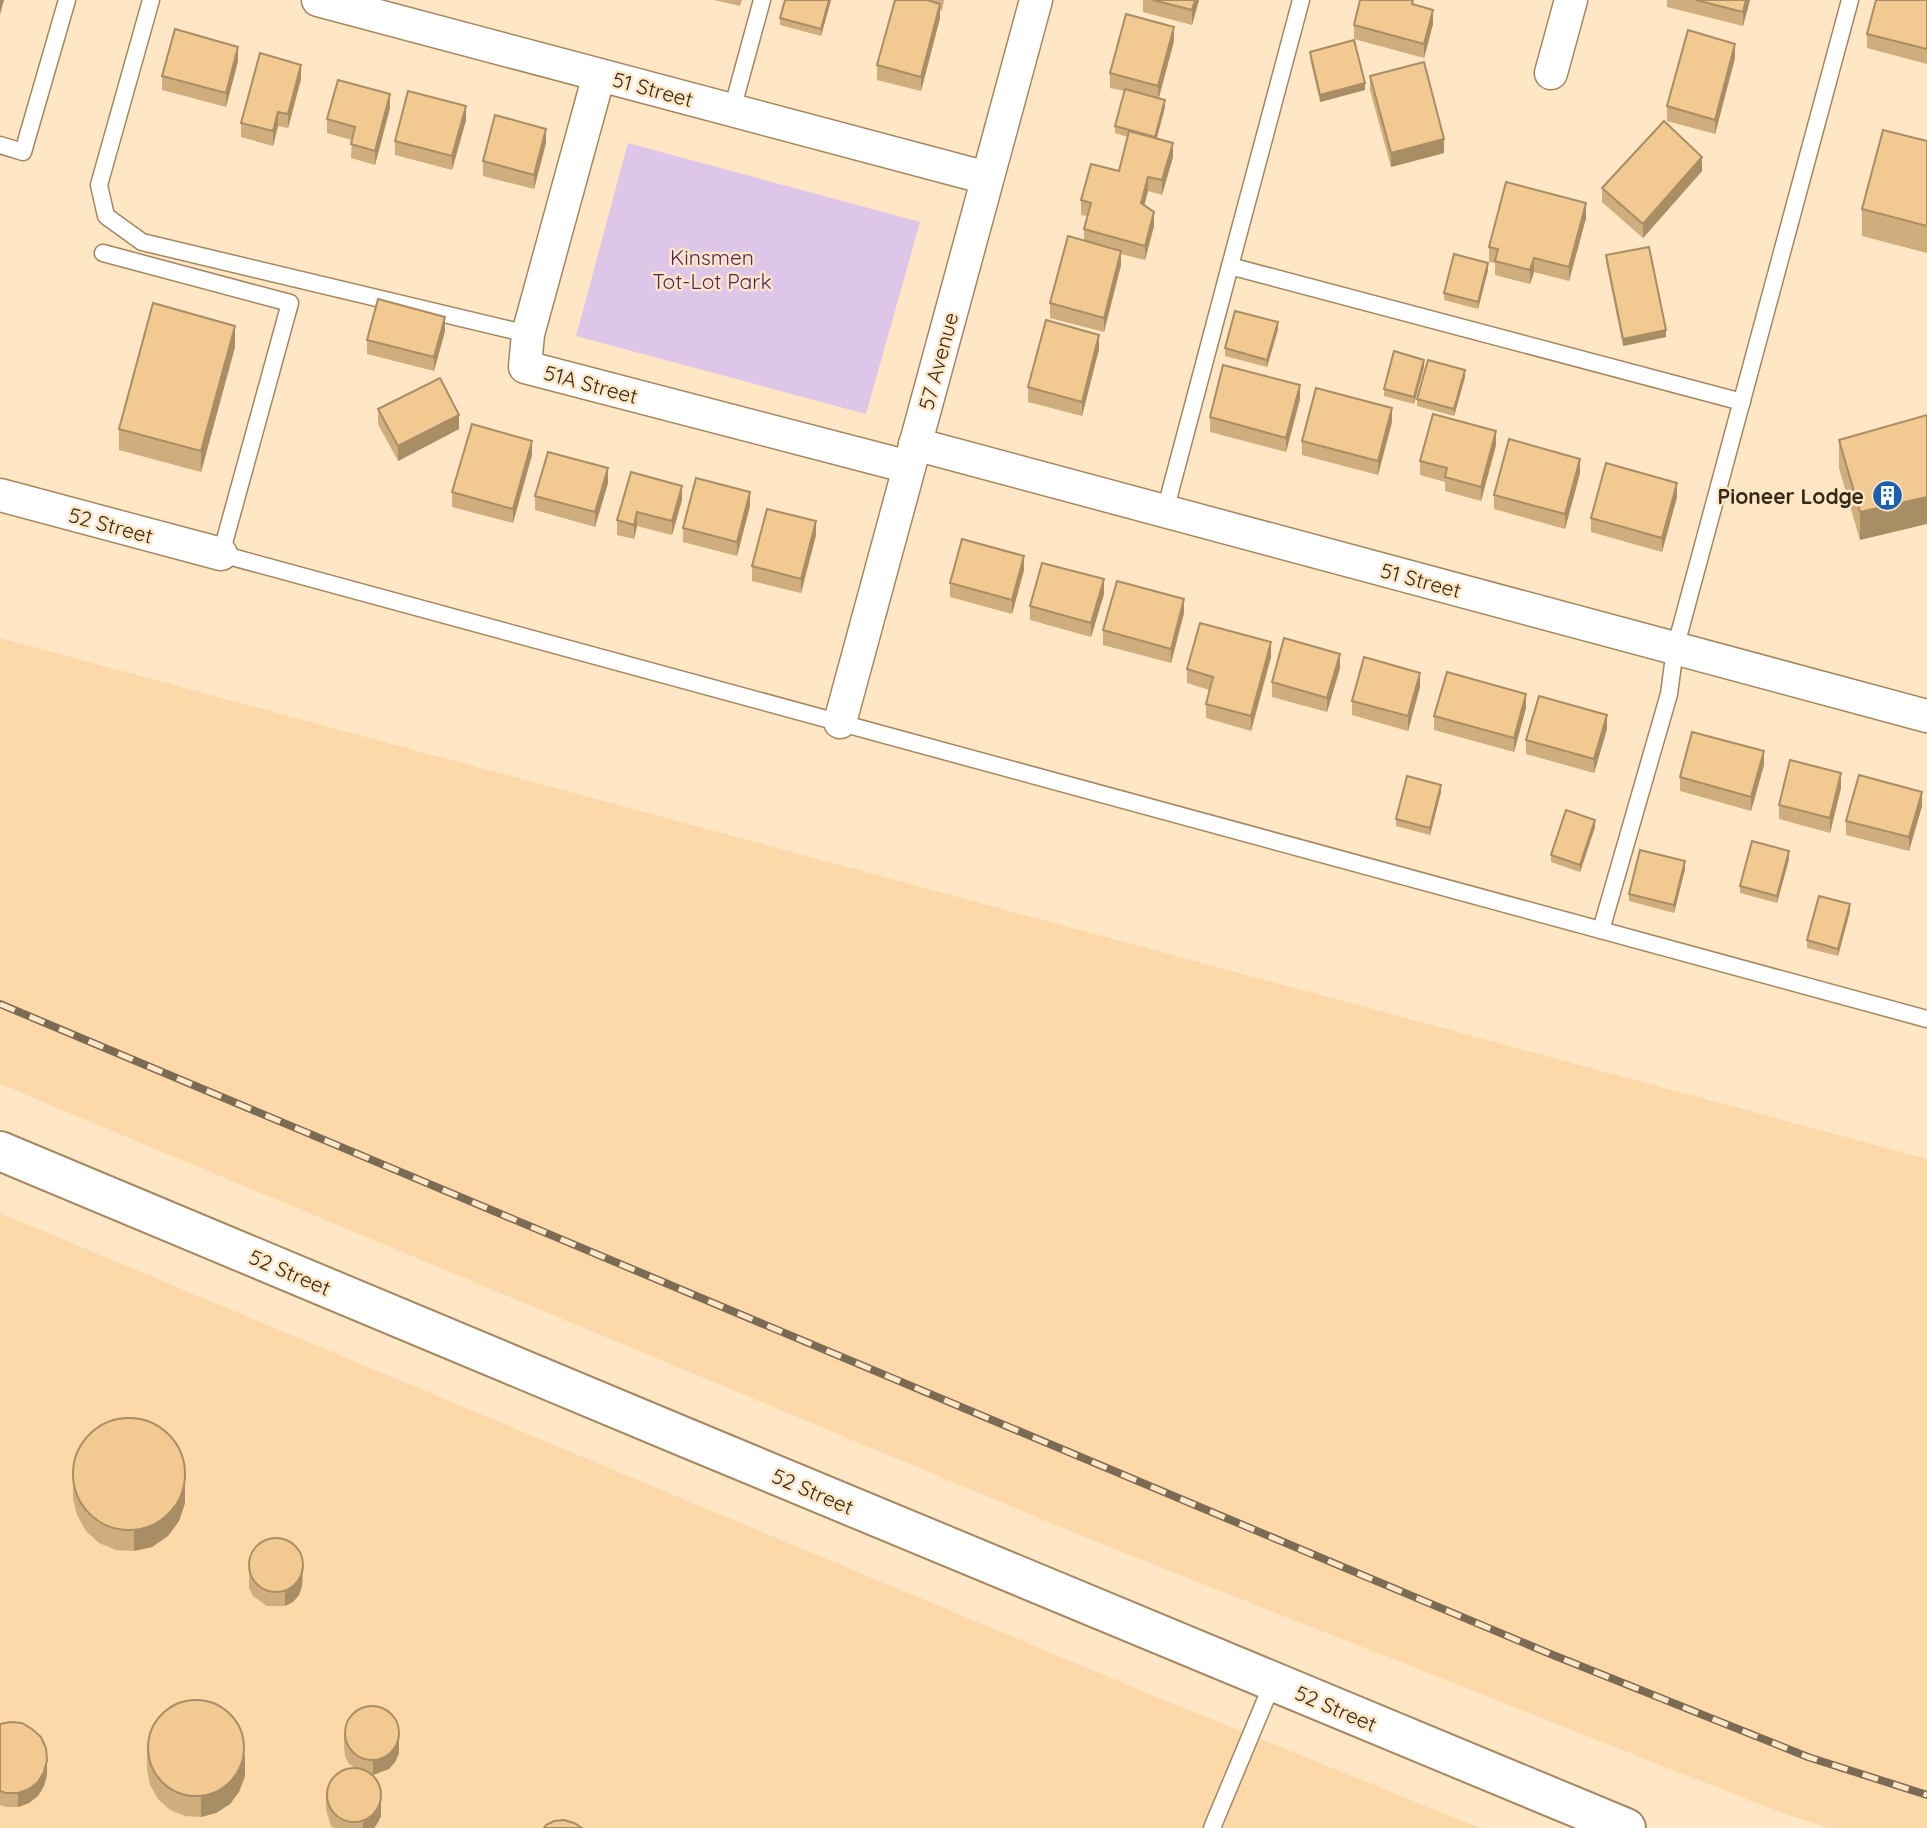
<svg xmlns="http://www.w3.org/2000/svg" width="1927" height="1828" viewBox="0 0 1927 1828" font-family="Quicksand,sans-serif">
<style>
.built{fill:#fdd9a9}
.green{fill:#dec6e9}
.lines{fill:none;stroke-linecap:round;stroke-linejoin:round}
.lane-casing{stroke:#a48760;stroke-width:19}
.street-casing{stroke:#a48760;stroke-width:35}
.secondary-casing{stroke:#a48760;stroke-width:42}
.lane{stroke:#fff;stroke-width:16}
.street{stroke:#fff;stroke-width:32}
.secondary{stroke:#fff;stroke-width:38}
.rail-casing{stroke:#7b6b55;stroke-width:8}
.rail{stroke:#ffe6c4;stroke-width:5;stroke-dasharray:16;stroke-linecap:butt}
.wall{fill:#d0ad7c}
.shaded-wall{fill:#a98d65}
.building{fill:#f2c990;stroke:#a98d65;stroke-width:2}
.labels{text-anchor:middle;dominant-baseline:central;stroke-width:5;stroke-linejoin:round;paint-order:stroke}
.street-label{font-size:21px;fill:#342818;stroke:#ffe6c4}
.park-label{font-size:21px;fill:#502263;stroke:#ffe6c4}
.poi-label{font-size:21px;font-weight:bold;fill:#342818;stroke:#ffe6c4;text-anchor:end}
</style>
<rect width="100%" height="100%" fill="#ffe6c4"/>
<g class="built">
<polygon points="0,638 1927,1159 1927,1828 1830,1828 1782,1813 1087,1538 0,1084"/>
<polygon points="0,1213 1142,1691 1480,1828 0,1828"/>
</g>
<polygon class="green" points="628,143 920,222 866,414 576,336"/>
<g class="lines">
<defs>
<g id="lane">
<polyline points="151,0 99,185 106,216 142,242 528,334"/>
<polyline points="732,110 762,0"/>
<polyline points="0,145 23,152 67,0"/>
<polyline points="103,253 290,303 221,554 1927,1019"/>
<polyline points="1230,266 1301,0"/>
<polyline points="1165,511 1230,266 1742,402"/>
<polyline points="1601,930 1669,694 1675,649 1850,0"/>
<polyline points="1212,1828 1273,1682"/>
</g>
<g id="street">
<polyline points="318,0 987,178"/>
<polyline points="1551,73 1571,0"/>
<polyline points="599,75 528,334 525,367 909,467"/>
<polyline points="915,444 1927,716"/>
<polyline points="0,495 221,554"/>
<polyline points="840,722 1036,0"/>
</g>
<polyline id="secondary" points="0,1151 682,1436 1626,1828"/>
</defs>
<use href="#lane" class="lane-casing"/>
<use href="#street" class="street-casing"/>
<use href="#secondary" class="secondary-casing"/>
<use href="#lane" class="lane"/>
<use href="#street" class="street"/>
<use href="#secondary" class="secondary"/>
<defs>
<polyline id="rail" points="0,1004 1548,1653 1808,1757 1927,1795"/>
</defs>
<use href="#rail" class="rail-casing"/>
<use href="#rail" class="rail"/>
</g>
<g class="wall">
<polygon points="714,0 742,0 740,6"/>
<polygon points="831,0 821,36 780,25 780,18"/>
<polygon points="895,0 944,0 942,11 940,10 940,18 921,91 877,80 877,65"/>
<polygon points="1143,0 1199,0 1192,25 1143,12"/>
<polygon points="1667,0 1750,0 1743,26 1667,7"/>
<polygon points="1927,0 1927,64 1867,48 1867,34"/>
<polygon points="1415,5 1433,24 1424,58 1354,39 1354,25"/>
<polygon points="1174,41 1159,98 1165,107 1157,138 1173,157 1162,195 1148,191 1144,205 1154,226 1145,260 1121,254 1121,265 1104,332 1050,318 1050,303 1084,240 1084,229 1087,216 1081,215 1081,200 1119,171 1128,137 1115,133 1115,126 1125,91 1110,88 1110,73"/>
<polygon points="1310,52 1365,90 1320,102 1310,59"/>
<polygon points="1735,58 1715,134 1667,121 1667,106"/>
<polygon points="238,61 226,107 162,90 162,76"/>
<polygon points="1370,76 1444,153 1391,167 1370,90"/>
<polygon points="301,79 288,128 278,126 273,146 241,137 241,123"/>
<polygon points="390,108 375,165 351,158 352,140 327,133 327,119"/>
<polygon points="466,120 452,170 395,155 395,141"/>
<polygon points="1927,141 1927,253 1862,236 1862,209"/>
<polygon points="546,143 534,189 483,176 483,161"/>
<polygon points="1702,171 1643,238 1602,202 1602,188"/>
<polygon points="1586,218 1569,281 1534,272 1530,284 1495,275 1495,263 1489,262 1489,247"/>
<polygon points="1606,255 1666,337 1623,346 1606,262"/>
<polygon points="1488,270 1478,309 1444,300 1444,293"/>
<polygon points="1278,329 1267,367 1225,356 1225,348"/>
<polygon points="445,331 434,371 367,354 367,340"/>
<polygon points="235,347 201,472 119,450 119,429"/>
<polygon points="1099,349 1082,416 1028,402 1028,387"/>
<polygon points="1424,367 1414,404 1384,396 1384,389"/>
<polygon points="1465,377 1454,416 1417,406 1417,399"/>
<polygon points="1300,399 1286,452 1210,432 1210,417"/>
<polygon points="378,409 459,429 398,461 378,424"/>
<polygon points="1927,415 1860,540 1839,468 1839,440"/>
<polygon points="1392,422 1378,475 1302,455 1302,441"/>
<polygon points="1496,445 1481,501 1445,491 1445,482 1420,475 1420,461"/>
<polygon points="532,455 513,523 452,507 452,492"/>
<polygon points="1580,473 1565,529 1494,509 1494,495"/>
<polygon points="608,483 595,527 535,510 535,496"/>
<polygon points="682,486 682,500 672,535 637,526 634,539 617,535 617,520"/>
<polygon points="1677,497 1662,552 1591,532 1591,518"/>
<polygon points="750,506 737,556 683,542 683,528"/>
<polygon points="816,535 801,593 752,581 752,566"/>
<polygon points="1024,570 1012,614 950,597 950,583"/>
<polygon points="1104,594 1091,637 1030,620 1030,606"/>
<polygon points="1184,613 1171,663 1103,645 1103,630"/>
<polygon points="1271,657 1251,731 1206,718 1206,704 1209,690 1187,683 1187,669"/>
<polygon points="1340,668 1327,712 1272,697 1272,682"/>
<polygon points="1420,687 1408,731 1352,715 1352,701"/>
<polygon points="1526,708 1514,752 1434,730 1434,716"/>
<polygon points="1607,729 1594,773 1526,754 1526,740"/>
<polygon points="1764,765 1751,811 1680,791 1680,777"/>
<polygon points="1841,788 1830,833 1779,819 1779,805"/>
<polygon points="1441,792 1430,835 1396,826 1396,819"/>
<polygon points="1922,806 1909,851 1846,835 1846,821"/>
<polygon points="1595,827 1580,872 1551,862 1551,855"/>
<polygon points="1789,859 1777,903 1740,893 1740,886"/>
<polygon points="1685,869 1674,913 1629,901 1629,894"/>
<polygon points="1850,911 1838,956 1807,948 1807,940"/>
<polygon points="73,1477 185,1503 179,1521 168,1536 152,1547 134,1551 116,1550 99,1543 86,1531 77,1515 73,1498"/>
<polygon points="249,1557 303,1576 302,1586 299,1595 293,1602 285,1606 267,1606 253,1596 249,1588"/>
<polygon points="0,1724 47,1775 44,1786 38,1796 29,1803 18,1807 6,1807 0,1805"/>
<polygon points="344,1733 399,1753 395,1762 389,1769 372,1775 381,1816 377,1824 374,1828 334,1828 331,1826 326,1810 326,1796 357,1769 349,1764 345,1756 344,1747"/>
<polygon points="147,1748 245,1776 239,1792 230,1804 216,1813 201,1817 185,1816 170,1810 158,1799 150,1785 147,1769"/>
</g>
<g class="shaded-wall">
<polygon points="0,0 4,0 0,15"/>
<polygon points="829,0 831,0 821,36 821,29"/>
<polygon points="1195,0 1199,0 1192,25 1192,10"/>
<polygon points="1746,0 1750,0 1743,26 1743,12"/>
<polygon points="940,4 940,18 921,91 921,77"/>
<polygon points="1433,10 1433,24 1424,58 1424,44"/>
<polygon points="1174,27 1174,41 1158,100 1158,86"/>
<polygon points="1735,44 1735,58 1715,134 1715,120"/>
<polygon points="238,47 238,61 226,107 226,93"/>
<polygon points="301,65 301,79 288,128 288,114"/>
<polygon points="1365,83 1365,90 1320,102 1320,95"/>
<polygon points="390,94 390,108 375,165 375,151"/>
<polygon points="1165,100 1165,107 1155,144 1155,137"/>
<polygon points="466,106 466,120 452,170 452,156"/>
<polygon points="278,112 278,126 273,146 273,131"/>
<polygon points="546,129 546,143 534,189 534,175"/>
<polygon points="1444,139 1444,153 1391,167 1391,153"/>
<polygon points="1173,143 1173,157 1162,195 1162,180"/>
<polygon points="1702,157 1702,171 1643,238 1643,224"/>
<polygon points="1148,177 1148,191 1141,218 1141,203"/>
<polygon points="1586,203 1586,218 1569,281 1569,267"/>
<polygon points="1154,212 1154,226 1145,260 1145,246"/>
<polygon points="1121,251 1121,265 1104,332 1104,318"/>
<polygon points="1534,258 1534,272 1530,284 1530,270"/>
<polygon points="1488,263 1488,270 1478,309 1478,302"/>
<polygon points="445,317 445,331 434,371 434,357"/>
<polygon points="1278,322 1278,329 1267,367 1267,360"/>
<polygon points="235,326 235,347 201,472 201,451"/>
<polygon points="1666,330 1666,337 1623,346 1623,339"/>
<polygon points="1099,335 1099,349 1082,416 1082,402"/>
<polygon points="1424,360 1424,367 1414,404 1414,397"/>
<polygon points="1465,370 1465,377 1454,416 1454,409"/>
<polygon points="1300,385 1300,399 1286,452 1286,438"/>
<polygon points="1392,408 1392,422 1378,475 1378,461"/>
<polygon points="459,415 459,429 398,461 398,446"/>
<polygon points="1496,431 1496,445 1481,501 1481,487"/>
<polygon points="532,441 532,455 513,523 513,509"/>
<polygon points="1580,459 1580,473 1565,529 1565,514"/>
<polygon points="608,468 608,483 595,527 595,512"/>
<polygon points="1677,483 1677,497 1662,552 1662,538"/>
<polygon points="682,486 682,500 672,535 672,521"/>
<polygon points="750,492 750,506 737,556 737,542"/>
<polygon points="1927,497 1927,524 1860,540 1860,512"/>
<polygon points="637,512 637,526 634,539 634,525"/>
<polygon points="816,521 816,535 801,593 801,579"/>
<polygon points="1024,556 1024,570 1012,614 1012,600"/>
<polygon points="1104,579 1104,594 1091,637 1091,623"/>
<polygon points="1184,599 1184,613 1171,663 1171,649"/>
<polygon points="1271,642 1271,657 1251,731 1251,716"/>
<polygon points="1340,654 1340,668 1327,712 1327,698"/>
<polygon points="1420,673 1420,687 1408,731 1408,716"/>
<polygon points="1526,694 1526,708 1514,752 1514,738"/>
<polygon points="1607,715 1607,729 1594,773 1594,759"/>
<polygon points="1764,751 1764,765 1751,811 1751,797"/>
<polygon points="1841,773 1841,788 1830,833 1830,818"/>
<polygon points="1441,785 1441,792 1430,835 1430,828"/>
<polygon points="1922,792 1922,806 1909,851 1909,837"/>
<polygon points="1595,820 1595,827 1580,872 1580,865"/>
<polygon points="1789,851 1789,859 1777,903 1777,896"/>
<polygon points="1685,861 1685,869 1674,913 1674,905"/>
<polygon points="1850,904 1850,911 1838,956 1838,949"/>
<polygon points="185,1482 185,1503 179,1521 168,1536 152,1547 134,1551 134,1530"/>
<polygon points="303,1562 302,1586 299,1595 293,1602 285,1606 285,1592"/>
<polygon points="399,1729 399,1753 395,1762 389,1769 373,1775 373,1761"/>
<polygon points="245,1755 245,1776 239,1792 230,1804 216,1813 201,1817 201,1796"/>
<polygon points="47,1760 47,1775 44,1786 38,1796 29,1803 18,1807 18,1793"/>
<polygon points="381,1792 381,1816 377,1824 374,1828 363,1828 363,1822"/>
</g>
<g class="building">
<polygon points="785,0 829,0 821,29 780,18"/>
<polygon points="895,0 927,0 940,4 921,77 877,65"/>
<polygon points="1153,0 1195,0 1192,10"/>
<polygon points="1360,0 1413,0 1412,4 1433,10 1424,44 1354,25"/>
<polygon points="1696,0 1746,0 1743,12"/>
<polygon points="1876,0 1927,0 1927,49 1867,34"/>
<polygon points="1126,14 1174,27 1158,86 1110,73"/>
<polygon points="175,29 238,47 226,93 162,76"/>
<polygon points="1688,30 1735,44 1715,120 1667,106"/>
<polygon points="1354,40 1365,83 1320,95 1310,52"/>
<polygon points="260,53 301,65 288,114 278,112 273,131 241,123"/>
<polygon points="1424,62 1444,139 1391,153 1370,76"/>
<polygon points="338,80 390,94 375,151 351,144 355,127 327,119"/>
<polygon points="1125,89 1165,100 1155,137 1115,126"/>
<polygon points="408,91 466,106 452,156 395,141"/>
<polygon points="495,115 546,129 534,175 483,161"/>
<polygon points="1664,121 1702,157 1643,224 1602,188"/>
<polygon points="1883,130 1927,141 1927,226 1862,209"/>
<polygon points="1129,131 1173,143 1162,180 1148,177 1141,203 1154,212 1145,246 1084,229 1091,203 1081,200 1091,164 1119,171"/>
<polygon points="1506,182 1586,203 1569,267 1534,258 1530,270 1495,261 1498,249 1489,247"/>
<polygon points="1068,236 1121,251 1104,318 1050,303"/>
<polygon points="1649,247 1666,330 1623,339 1606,255"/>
<polygon points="1454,254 1488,263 1478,302 1444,293"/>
<polygon points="378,299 445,317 434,357 367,340"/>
<polygon points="153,303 235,326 201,451 119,429"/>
<polygon points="1235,311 1278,322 1267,360 1225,348"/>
<polygon points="1046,320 1099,335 1082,402 1028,387"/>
<polygon points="1394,351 1424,360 1414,397 1384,389"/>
<polygon points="1428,360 1465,370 1454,409 1417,399"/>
<polygon points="1223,365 1300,385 1286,438 1210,417"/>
<polygon points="440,378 459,415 398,446 378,409"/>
<polygon points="1316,388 1392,408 1378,461 1302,441"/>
<polygon points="1433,414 1496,431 1481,487 1445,477 1447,468 1420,461"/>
<polygon points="1927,415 1927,497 1860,512 1839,440"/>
<polygon points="472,424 532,441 513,509 452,492"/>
<polygon points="1509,439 1580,459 1565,514 1494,495"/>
<polygon points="548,452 608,468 595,512 535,496"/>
<polygon points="1606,463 1677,483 1662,538 1591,518"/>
<polygon points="631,472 682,486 672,521 637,512 634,525 617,520"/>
<polygon points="696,478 750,492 737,542 683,528"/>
<polygon points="767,509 816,521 801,579 752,566"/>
<polygon points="962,539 1024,556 1012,600 950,583"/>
<polygon points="1042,563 1104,579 1091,623 1030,606"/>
<polygon points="1117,581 1184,599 1171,649 1103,630"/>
<polygon points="1200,623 1271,642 1251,716 1206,704 1213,677 1187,669"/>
<polygon points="1284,638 1340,654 1327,698 1272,682"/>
<polygon points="1364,657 1420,673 1408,716 1352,701"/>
<polygon points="1447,672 1526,694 1514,738 1434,716"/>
<polygon points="1539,696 1607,715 1594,759 1526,740"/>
<polygon points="1692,732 1764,751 1751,797 1680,777"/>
<polygon points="1790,760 1841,773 1830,818 1779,805"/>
<polygon points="1859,775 1922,792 1909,837 1846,821"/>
<polygon points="1407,776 1441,785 1430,828 1396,819"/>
<polygon points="1566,810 1595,820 1580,865 1551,855"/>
<polygon points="1752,841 1789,851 1777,896 1740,886"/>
<polygon points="1640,850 1685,861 1674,905 1629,894"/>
<polygon points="1819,896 1850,904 1838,949 1807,940"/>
<circle cx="129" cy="1474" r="56"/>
<circle cx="276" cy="1565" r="27"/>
<circle cx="196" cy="1748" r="48"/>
<circle cx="372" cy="1733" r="27"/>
<polygon points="10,1722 22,1723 32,1729 41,1737 46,1748 47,1760 44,1772 38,1782 29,1789 18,1793 6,1793 0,1791 0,1724"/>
<circle cx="354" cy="1795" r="27"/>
<polygon points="564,1820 574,1823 582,1828 544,1828 546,1825 554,1821"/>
</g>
<defs>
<symbol id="building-disc" viewBox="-11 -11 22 22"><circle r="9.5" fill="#1a61b1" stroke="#ffe6c4"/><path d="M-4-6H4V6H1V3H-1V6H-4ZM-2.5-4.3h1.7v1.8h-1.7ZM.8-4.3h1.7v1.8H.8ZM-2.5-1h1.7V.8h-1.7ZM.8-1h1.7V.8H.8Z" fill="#fff"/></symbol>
</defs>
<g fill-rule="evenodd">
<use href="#building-disc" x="1870" y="478" width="35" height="35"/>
</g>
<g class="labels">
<g class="street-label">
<text transform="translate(653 89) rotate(15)">51 Street</text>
<text transform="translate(938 361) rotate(-75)">57 Avenue</text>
<text transform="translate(591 384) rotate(15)">51A Street</text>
<text transform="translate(111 525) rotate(15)">52 Street</text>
<text transform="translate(1421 580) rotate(15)">51 Street</text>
<text transform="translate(290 1272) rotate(23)">52 Street</text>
<text transform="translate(813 1491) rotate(23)">52 Street</text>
<text transform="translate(1336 1708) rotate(23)">52 Street</text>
</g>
<g class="park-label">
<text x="712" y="257">Kinsmen<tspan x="712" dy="24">Tot-Lot Park</tspan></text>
</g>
<g class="poi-label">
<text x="1864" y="496">Pioneer Lodge</text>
</g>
</g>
</svg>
